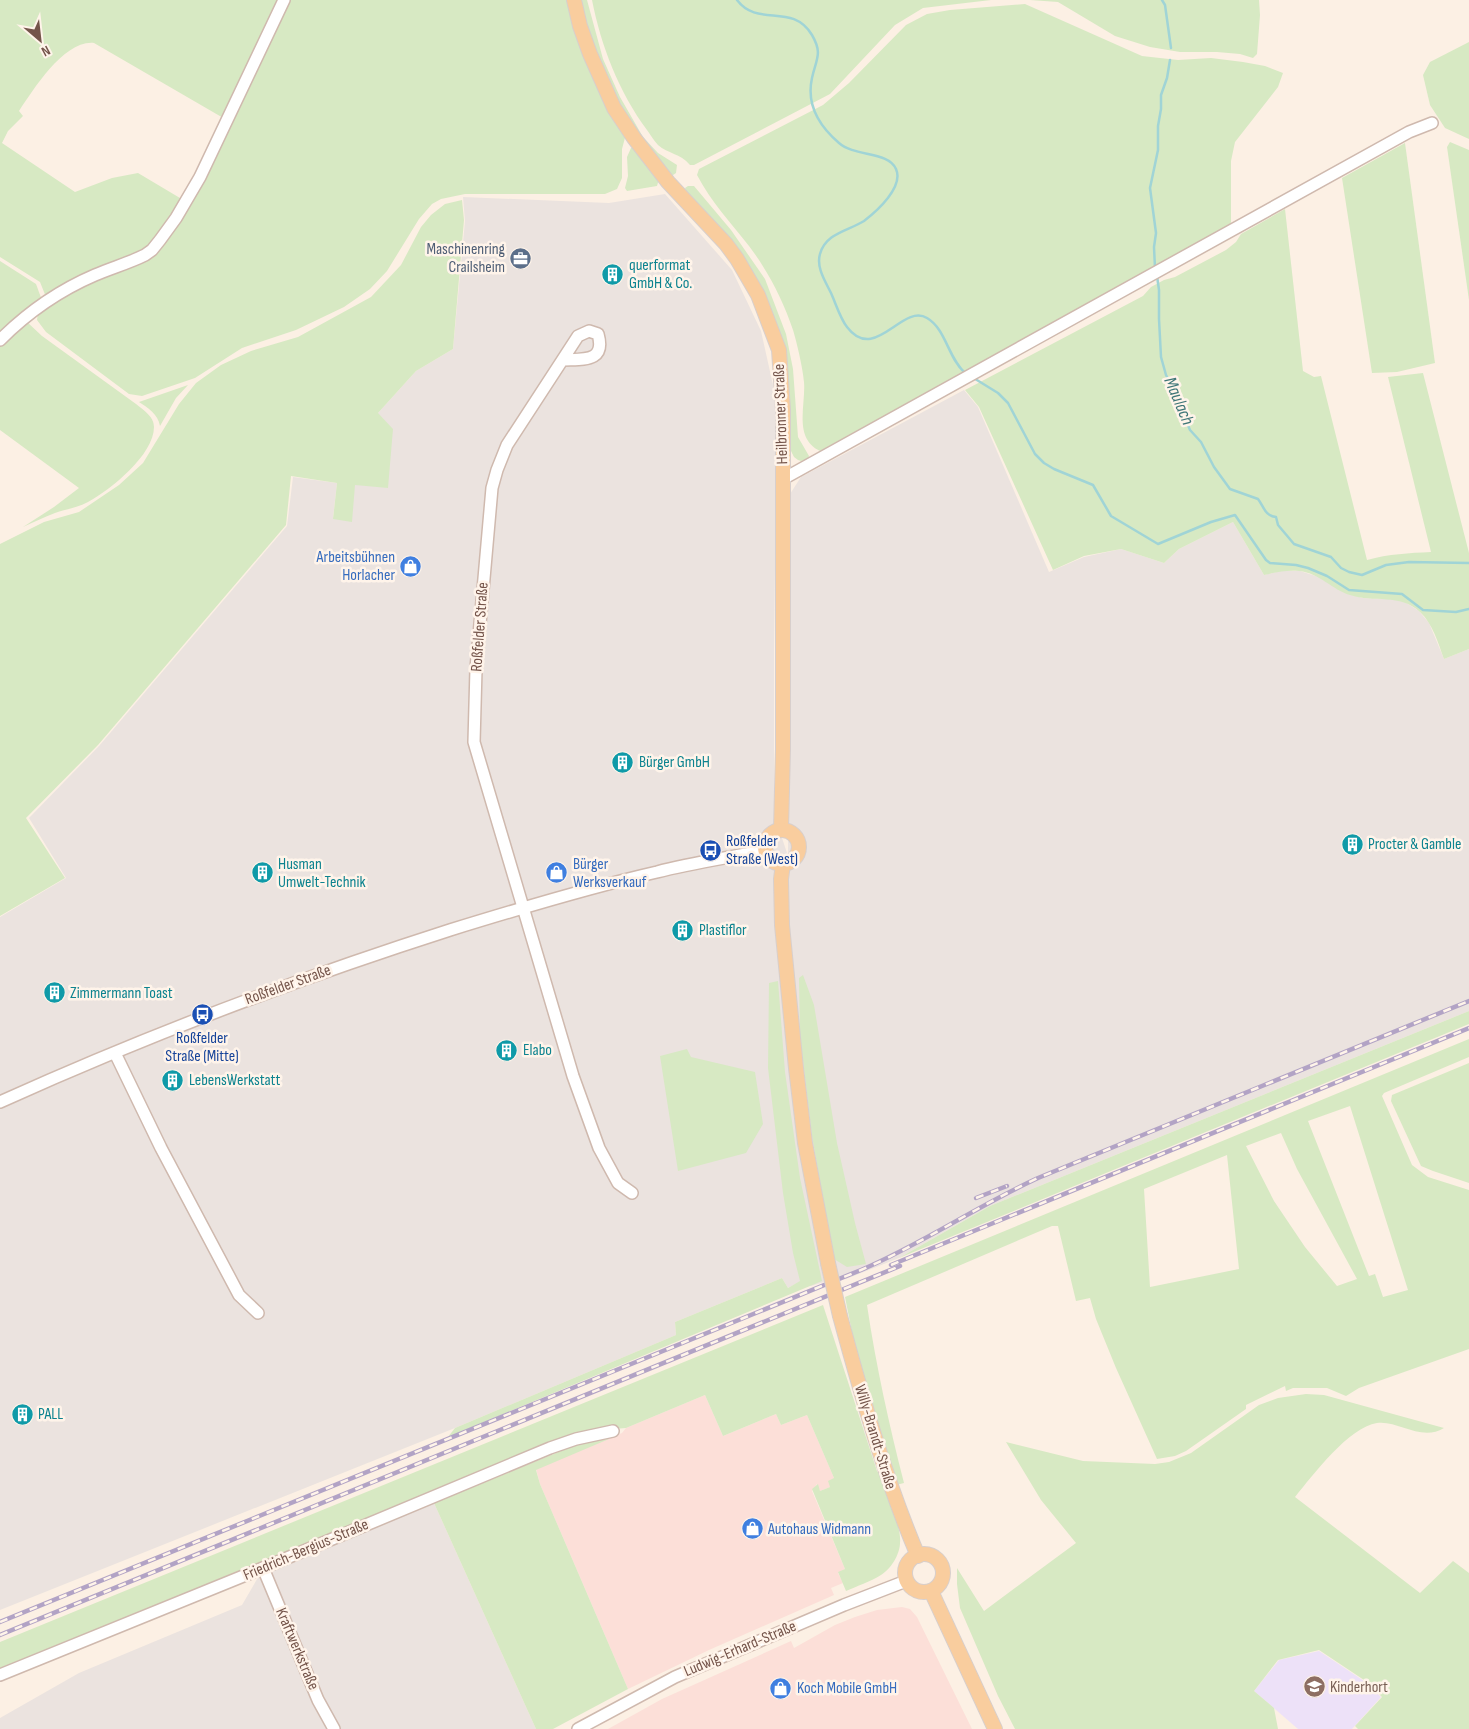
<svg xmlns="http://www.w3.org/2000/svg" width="1469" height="1729" viewBox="0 0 1469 1729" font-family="'Sofia Sans Condensed',sans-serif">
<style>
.commercial{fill:#fcdfd8}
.industrial{fill:#ebe3df}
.education{fill:#ede1f8}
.green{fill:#d7e9c3;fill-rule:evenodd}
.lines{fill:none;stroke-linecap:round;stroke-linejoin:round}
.stream{stroke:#a0d4d6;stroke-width:2.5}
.minor-casing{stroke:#cfb9ae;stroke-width:14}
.major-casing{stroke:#d8cfcc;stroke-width:16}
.minor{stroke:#fff;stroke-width:11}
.major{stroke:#f9cd9e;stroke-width:14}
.rail-casing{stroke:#b2a3c5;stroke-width:4.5}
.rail{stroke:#fff4ea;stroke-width:2.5;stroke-dasharray:8;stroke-linecap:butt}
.major-bridge-casing{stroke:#d8cfcc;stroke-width:16;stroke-linecap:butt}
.major-bridge{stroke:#f9cd9e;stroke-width:14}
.labels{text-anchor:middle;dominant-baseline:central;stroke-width:5;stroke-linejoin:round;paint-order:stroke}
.service-label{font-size:16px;fill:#4e5e75;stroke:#fff4ea;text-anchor:end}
.culture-label{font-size:16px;fill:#0d838f;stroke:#fff4ea;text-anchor:start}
.street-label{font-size:16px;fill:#74544a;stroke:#fff4ea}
.shop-label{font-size:16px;fill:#366cbe;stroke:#fff4ea;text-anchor:start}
.transit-label{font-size:16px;fill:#164399;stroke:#fff4ea;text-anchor:start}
.education-label{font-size:16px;fill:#785e54;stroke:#fff4ea;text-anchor:start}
.water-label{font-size:18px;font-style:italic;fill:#3f7678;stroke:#fff4ea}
</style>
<rect width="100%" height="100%" fill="#fcf0e4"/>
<g class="commercial">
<polygon points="705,1395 723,1436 776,1414 781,1425 807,1415 834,1478 830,1487 820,1491 817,1484 812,1491 845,1569 838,1573 843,1583 831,1588 834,1595 709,1650 628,1689 540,1484 536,1469 622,1433 626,1428"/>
<polygon points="902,1607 910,1609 917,1617 972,1729 608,1729 662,1699 791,1641 794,1648 835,1625 855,1617 877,1610"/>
</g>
<g class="industrial">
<polygon points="665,194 732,270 761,331 777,403 774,651 774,814 788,856 790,494 801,477 964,390 978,407 1049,572 1084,557 1121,549 1164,563 1179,549 1233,522 1264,575 1280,571 1300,571 1322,578 1336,588 1362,598 1394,599 1405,602 1419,611 1429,623 1444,659 1469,649 1469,1011 990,1206 899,1258 846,1279 840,1277 811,1286 801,1281 788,1288 782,1278 675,1322 676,1335 455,1428 0,1610 0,917 66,878 29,818 99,746 287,526 293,477 337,483 333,518 354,485 378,413 416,371 453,349 465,221 463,197 609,203"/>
<polygon points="434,1503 536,1729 0,1729 0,1718 79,1673 242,1605 260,1574"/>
</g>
<polygon class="education" points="1319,1651 1367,1683 1381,1697 1352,1729 1298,1729 1254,1691 1279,1660"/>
<g class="green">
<path d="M0 0H282L225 119 94 43C64 40 34 89 19 111L23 116 8 131 2 143 75 192 112 178 138 173 185 201 143 253 46 297 40 282 0 257Z"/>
<polygon points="287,0 569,0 626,134 622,149 622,178 617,189 605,194 465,194 441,199 432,204 419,219 387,271 370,289 344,307 296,330 242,348 195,378 142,396 129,394 46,332 37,320 38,313 46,307 115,270 169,233"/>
<polygon points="581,0 587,0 603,59 620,97 643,137 658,153 677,165 676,173 673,175 666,174 613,95 586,27"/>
<path d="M592 0H991L923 8 895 25 830 94 694 165H690C680 153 668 154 658 145 654 141 650 134 647 130 619 92 601 46 592 0Z"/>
<polygon points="1030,0 1259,0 1260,15 1257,54 1253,58 1240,54 1217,52 1180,52 1150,47 1115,36 1058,2"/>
<path d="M1025 4 1142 56 1178 60 1211 58 1243 62 1265 66 1283 73 1278 87 1235 142 1231 161V222L1229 228 820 451C793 438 806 405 804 382 803 369 797 343 793 330 783 300 768 271 749 246 731 223 711 202 697 175L699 169 823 105 849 83 906 25 927 14 950 10Z"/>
<polygon points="1469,42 1469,139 1445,128 1430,105 1423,75 1430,62"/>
<polygon points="1450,142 1469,150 1469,300 1447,147"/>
<polygon points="1405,143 1435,363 1397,372 1372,373 1342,178"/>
<polygon points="635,147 659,179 657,186 627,191 625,188 628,176 627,157 631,148"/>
<polygon points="688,186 694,186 731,230 765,279 786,334 793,369 798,437 809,456 808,459 801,461 798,460 794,457 791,451 789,435 788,382 739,252 720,228 687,194 685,188"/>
<polygon points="462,200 464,220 453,349 416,371 378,413 393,429 388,488 355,485 352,522 333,519 337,483 291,476 286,525 98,745 26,818 65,878 0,916 0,544 44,522 79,512 119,485 143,463 179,404 196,383 221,365 251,351 298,337 371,297 401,265 421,227 431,215 445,204"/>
<path d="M1285 209 1303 371 1314 377 1321 376 1367 560C1389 554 1409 553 1431 552L1388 377 1423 373 1469 553V649L1444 659C1438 643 1433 624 1420 612 1400 593 1374 603 1350 595 1332 590 1320 573 1299 571 1287 570 1276 572 1264 575L1233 522 1179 549 1164 563 1121 549 1084 556 1053 570 979 407 965 390 1143 296 1151 287 1164 280 1175 277 1226 250 1236 242 1241 234Z"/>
<polygon points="0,261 36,284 43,303 0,338"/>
<path d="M27 322 42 336 136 404C143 410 154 416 154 427 154 455 110 490 88 502 77 508 66 509 55 513 44 517 34 522 23 527L54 507 79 488 0 430V343Z"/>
<path d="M188 385 176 398 160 426C158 414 148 408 139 402Z"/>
<polygon points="803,975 814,1005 837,1143 855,1223 866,1264 847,1267 834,1259 812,1136 800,1035 799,978"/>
<polygon points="778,981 785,1072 800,1178 822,1281 448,1437 455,1428 676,1335 675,1322 782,1278 788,1288 800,1281 793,1253 783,1193 768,1068 769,983"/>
<polygon points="1469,1011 1469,1024 899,1258 990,1206"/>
<path d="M1469 1039V1057L1384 1093 1382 1096 1412 1165 1428 1177 1469 1190V1349L1359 1388 1346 1396 1327 1388H1293L1286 1391 1285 1386 1246 1405V1409L1186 1451 1175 1456 1157 1459 1116 1368 1096 1319 1090 1298 1076 1301 1058 1226H1052L867 1305C876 1366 889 1424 904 1483L896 1485 855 1347 845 1297ZM1350 1106 1408 1290 1383 1297 1375 1274 1369 1276 1308 1121ZM1281 1133 1297 1169 1357 1279 1337 1286 1305 1247 1274 1201 1246 1146ZM1227 1155 1239 1269 1150 1287 1144 1189Z"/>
<polygon points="687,1049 691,1057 755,1072 763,1124 746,1153 678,1171 660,1056"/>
<polygon points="1469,1063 1469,1183 1433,1171 1421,1166 1391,1101 1392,1095"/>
<path d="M823 1305 877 1471 879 1473C885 1490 902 1526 900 1543 900 1554 891 1569 881 1575 870 1582 857 1586 846 1591L838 1572 845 1569 812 1489 818 1484 820 1491 830 1487 828 1481 834 1478 807 1415 781 1425 776 1414 723 1436 705 1395 626 1428 601 1430 0 1670V1642Z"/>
<path d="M1306 1394 1324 1395 1444 1428C1421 1442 1398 1420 1377 1423 1349 1427 1313 1475 1295 1497L1420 1593 1453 1561 1469 1573V1729H1358L1355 1726 1382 1697 1367 1682 1319 1650 1278 1660 1254 1691 1274 1708 1278 1729H1015L998 1696 960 1608 957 1584V1568L984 1611 1076 1543 1041 1500 1006 1442 1083 1461 1155 1464 1169 1462 1191 1453 1259 1405 1278 1398Z"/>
<polygon points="609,1439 536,1470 540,1484 628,1689 553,1729 536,1729 434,1503 583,1442"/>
</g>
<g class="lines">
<g class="stream">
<path d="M737 0C758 28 792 2 812 35 823 54 816 59 812 78 806 105 819 126 839 143 855 157 888 151 896 169 904 187 877 211 864 221 848 231 826 233 820 254 816 267 825 281 831 293 836 304 840 318 847 327 875 364 902 303 927 318 946 329 948 358 965 373"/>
<polyline points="1162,0 1165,5 1171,48"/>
<polyline points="1155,268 1154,247 1156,233 1150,188 1158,150 1158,126 1161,109 1161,95 1167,78 1170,60"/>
<path d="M1157 276 1159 290V319L1161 357 1166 375 1176 394 1179 405 1190 430 1201 442 1214 467 1230 489 1258 499C1264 507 1265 516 1276 517L1278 525 1294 544 1331 557 1341 568 1349 572 1362 575 1386 565 1409 562 1469 563"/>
<polyline points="972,377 998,393 1008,403 1035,454 1044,463 1054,469 1093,485 1111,516 1158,544 1211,522 1235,515 1266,560 1270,563 1296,565 1308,568 1327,576 1349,590 1402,594 1423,610 1456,612 1469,609"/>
</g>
<defs>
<g id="minor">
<path d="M0 340C27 313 60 290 95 275 111 268 129 263 145 255L152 250 160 240 176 218 200 177 284 0"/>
<path d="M564 360C584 359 606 362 598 334L589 331 578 336 507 445 497 470 492 488 476 669 474 742 573 1076 599 1148 618 1183 632 1193"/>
<polyline points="783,479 1409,132 1432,123"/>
<polyline points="115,1053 161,1148 239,1295 258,1313"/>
<path d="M0 1102C146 1036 297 979 450 930 518 909 587 888 657 872 688 864 720 859 751 853L765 852"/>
<polyline points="263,1568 318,1700 334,1729"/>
<polyline points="0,1675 263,1568 550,1448 576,1439 613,1431"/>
<polyline points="578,1729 675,1677 844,1605 906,1581"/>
</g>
<g id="major">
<polyline points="574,0 580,26 590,54 614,108 634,138 668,182 726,244 737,259 758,295 779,350 783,410 783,749 781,830"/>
<circle cx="782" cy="847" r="17"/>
<polyline points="783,864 781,879 782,925 796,1068 805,1143 828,1263"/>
<path d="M840 1316C862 1397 885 1478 918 1556"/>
<circle cx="924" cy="1573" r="19"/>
<polyline points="931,1591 995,1729"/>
</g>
</defs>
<use href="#minor" class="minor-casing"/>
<use href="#major" class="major-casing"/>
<use href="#minor" class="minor"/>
<use href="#major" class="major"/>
<defs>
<g id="rail">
<polyline points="976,1198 1007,1186"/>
<polyline points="891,1265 1469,1028"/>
<path d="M0 1622 861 1270C922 1244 977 1206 1038 1178L1469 1001"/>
<polyline points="0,1635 900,1266"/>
</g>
</defs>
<use href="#rail" class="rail-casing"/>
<use href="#rail" class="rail"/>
<defs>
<polyline id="major-bridge" points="828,1263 840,1316"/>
</defs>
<use href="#major-bridge" class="major-bridge-casing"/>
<use href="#major-bridge" class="major-bridge"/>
</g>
<defs>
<symbol id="office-disc" viewBox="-11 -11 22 22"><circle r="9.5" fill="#5c6f8a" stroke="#fff4ea"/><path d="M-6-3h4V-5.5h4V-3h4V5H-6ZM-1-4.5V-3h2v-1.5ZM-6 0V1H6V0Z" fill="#fff"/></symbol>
<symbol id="building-disc" viewBox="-11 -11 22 22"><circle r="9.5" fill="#0f9aa8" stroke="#fff4ea"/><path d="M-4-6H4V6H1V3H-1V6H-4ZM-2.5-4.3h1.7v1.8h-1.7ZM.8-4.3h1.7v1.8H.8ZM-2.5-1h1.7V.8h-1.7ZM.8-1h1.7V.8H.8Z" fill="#fff"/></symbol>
<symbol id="shop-disc" viewBox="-11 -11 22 22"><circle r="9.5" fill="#3f7fe0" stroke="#fff4ea"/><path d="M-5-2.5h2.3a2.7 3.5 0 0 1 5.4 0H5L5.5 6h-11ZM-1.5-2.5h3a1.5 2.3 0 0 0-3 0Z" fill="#fff"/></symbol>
<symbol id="bus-disc" viewBox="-11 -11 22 22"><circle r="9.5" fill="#1a4fb4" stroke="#fff4ea"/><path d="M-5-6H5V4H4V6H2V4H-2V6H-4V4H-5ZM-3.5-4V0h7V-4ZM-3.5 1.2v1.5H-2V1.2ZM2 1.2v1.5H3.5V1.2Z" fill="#fff"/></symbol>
<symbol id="school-disc" viewBox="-11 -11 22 22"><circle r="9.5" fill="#8d6e63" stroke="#fff4ea"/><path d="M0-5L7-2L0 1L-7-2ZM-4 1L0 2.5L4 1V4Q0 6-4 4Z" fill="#fff"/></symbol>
</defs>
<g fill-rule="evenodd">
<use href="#office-disc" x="508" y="246" width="25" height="25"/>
<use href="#building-disc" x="600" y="262" width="25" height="25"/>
<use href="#shop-disc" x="398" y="554" width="25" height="25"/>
<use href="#building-disc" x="610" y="750" width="25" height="25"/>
<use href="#building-disc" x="1340" y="832" width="25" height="25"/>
<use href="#bus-disc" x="698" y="838" width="25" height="25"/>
<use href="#building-disc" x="250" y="860" width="25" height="25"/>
<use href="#shop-disc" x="544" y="860" width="25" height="25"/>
<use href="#building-disc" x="670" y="918" width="25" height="25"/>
<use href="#building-disc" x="42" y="980" width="25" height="25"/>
<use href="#bus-disc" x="190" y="1002" width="25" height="25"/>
<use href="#building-disc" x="494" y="1038" width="25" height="25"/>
<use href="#building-disc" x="160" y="1068" width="25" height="25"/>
<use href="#building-disc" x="10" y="1402" width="25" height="25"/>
<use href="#shop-disc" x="740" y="1516" width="25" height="25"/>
<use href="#school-disc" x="1302" y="1674" width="25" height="25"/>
<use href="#shop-disc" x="768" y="1676" width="25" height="25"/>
</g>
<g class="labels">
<g class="service-label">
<text x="505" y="249">Maschinenring<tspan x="505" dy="18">Crailsheim</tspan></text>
</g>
<g class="culture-label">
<text x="629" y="265">querformat<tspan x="629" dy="18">GmbH &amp; Co.</tspan></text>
<text x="639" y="762">Bürger GmbH</text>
<text x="1368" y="844">Procter &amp; Gamble</text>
<text x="278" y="864">Husman<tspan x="278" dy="18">Umwelt-Technik</tspan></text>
<text x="699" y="930">Plastiflor</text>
<text x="70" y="993">Zimmermann Toast</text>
<text x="523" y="1050">Elabo</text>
<text x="189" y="1080">LebensWerkstatt</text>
<text x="38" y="1414">PALL</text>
</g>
<g class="street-label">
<text transform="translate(781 414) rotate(-92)">Heilbronner Straße</text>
<text transform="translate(480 627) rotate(-86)">Roßfelder Straße</text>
<text transform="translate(288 985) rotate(-20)">Roßfelder Straße</text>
<text transform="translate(875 1437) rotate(73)">Willy-Brandt-Straße</text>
<text transform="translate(306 1550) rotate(-23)">Friedrich-Bergius-Straße</text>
<text transform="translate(297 1649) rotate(67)">Kraftwerkstraße</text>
<text transform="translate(740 1649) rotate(-23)">Ludwig-Erhard-Straße</text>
</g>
<g class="shop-label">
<text x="395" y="557" text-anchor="end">Arbeitsbühnen<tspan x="395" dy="18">Horlacher</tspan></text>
<text x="573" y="864">Bürger<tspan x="573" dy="18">Werksverkauf</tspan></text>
<text x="768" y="1529">Autohaus Widmann</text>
<text x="797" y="1688">Koch Mobile GmbH</text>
</g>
<g class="transit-label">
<text x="726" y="841">Roßfelder<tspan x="726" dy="18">Straße (West)</tspan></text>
<text x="202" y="1038" text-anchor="middle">Roßfelder<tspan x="202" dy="18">Straße (Mitte)</tspan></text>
</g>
<g class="education-label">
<text x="1330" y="1687">Kinderhort</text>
</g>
<g class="water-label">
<text transform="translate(1179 401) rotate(67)">Maulach</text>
</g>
</g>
<g transform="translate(40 40) rotate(152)" stroke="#fff4ea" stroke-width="4" paint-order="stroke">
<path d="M0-4L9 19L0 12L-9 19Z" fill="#74544a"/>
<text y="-8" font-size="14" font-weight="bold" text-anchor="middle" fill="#74544a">N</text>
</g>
</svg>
